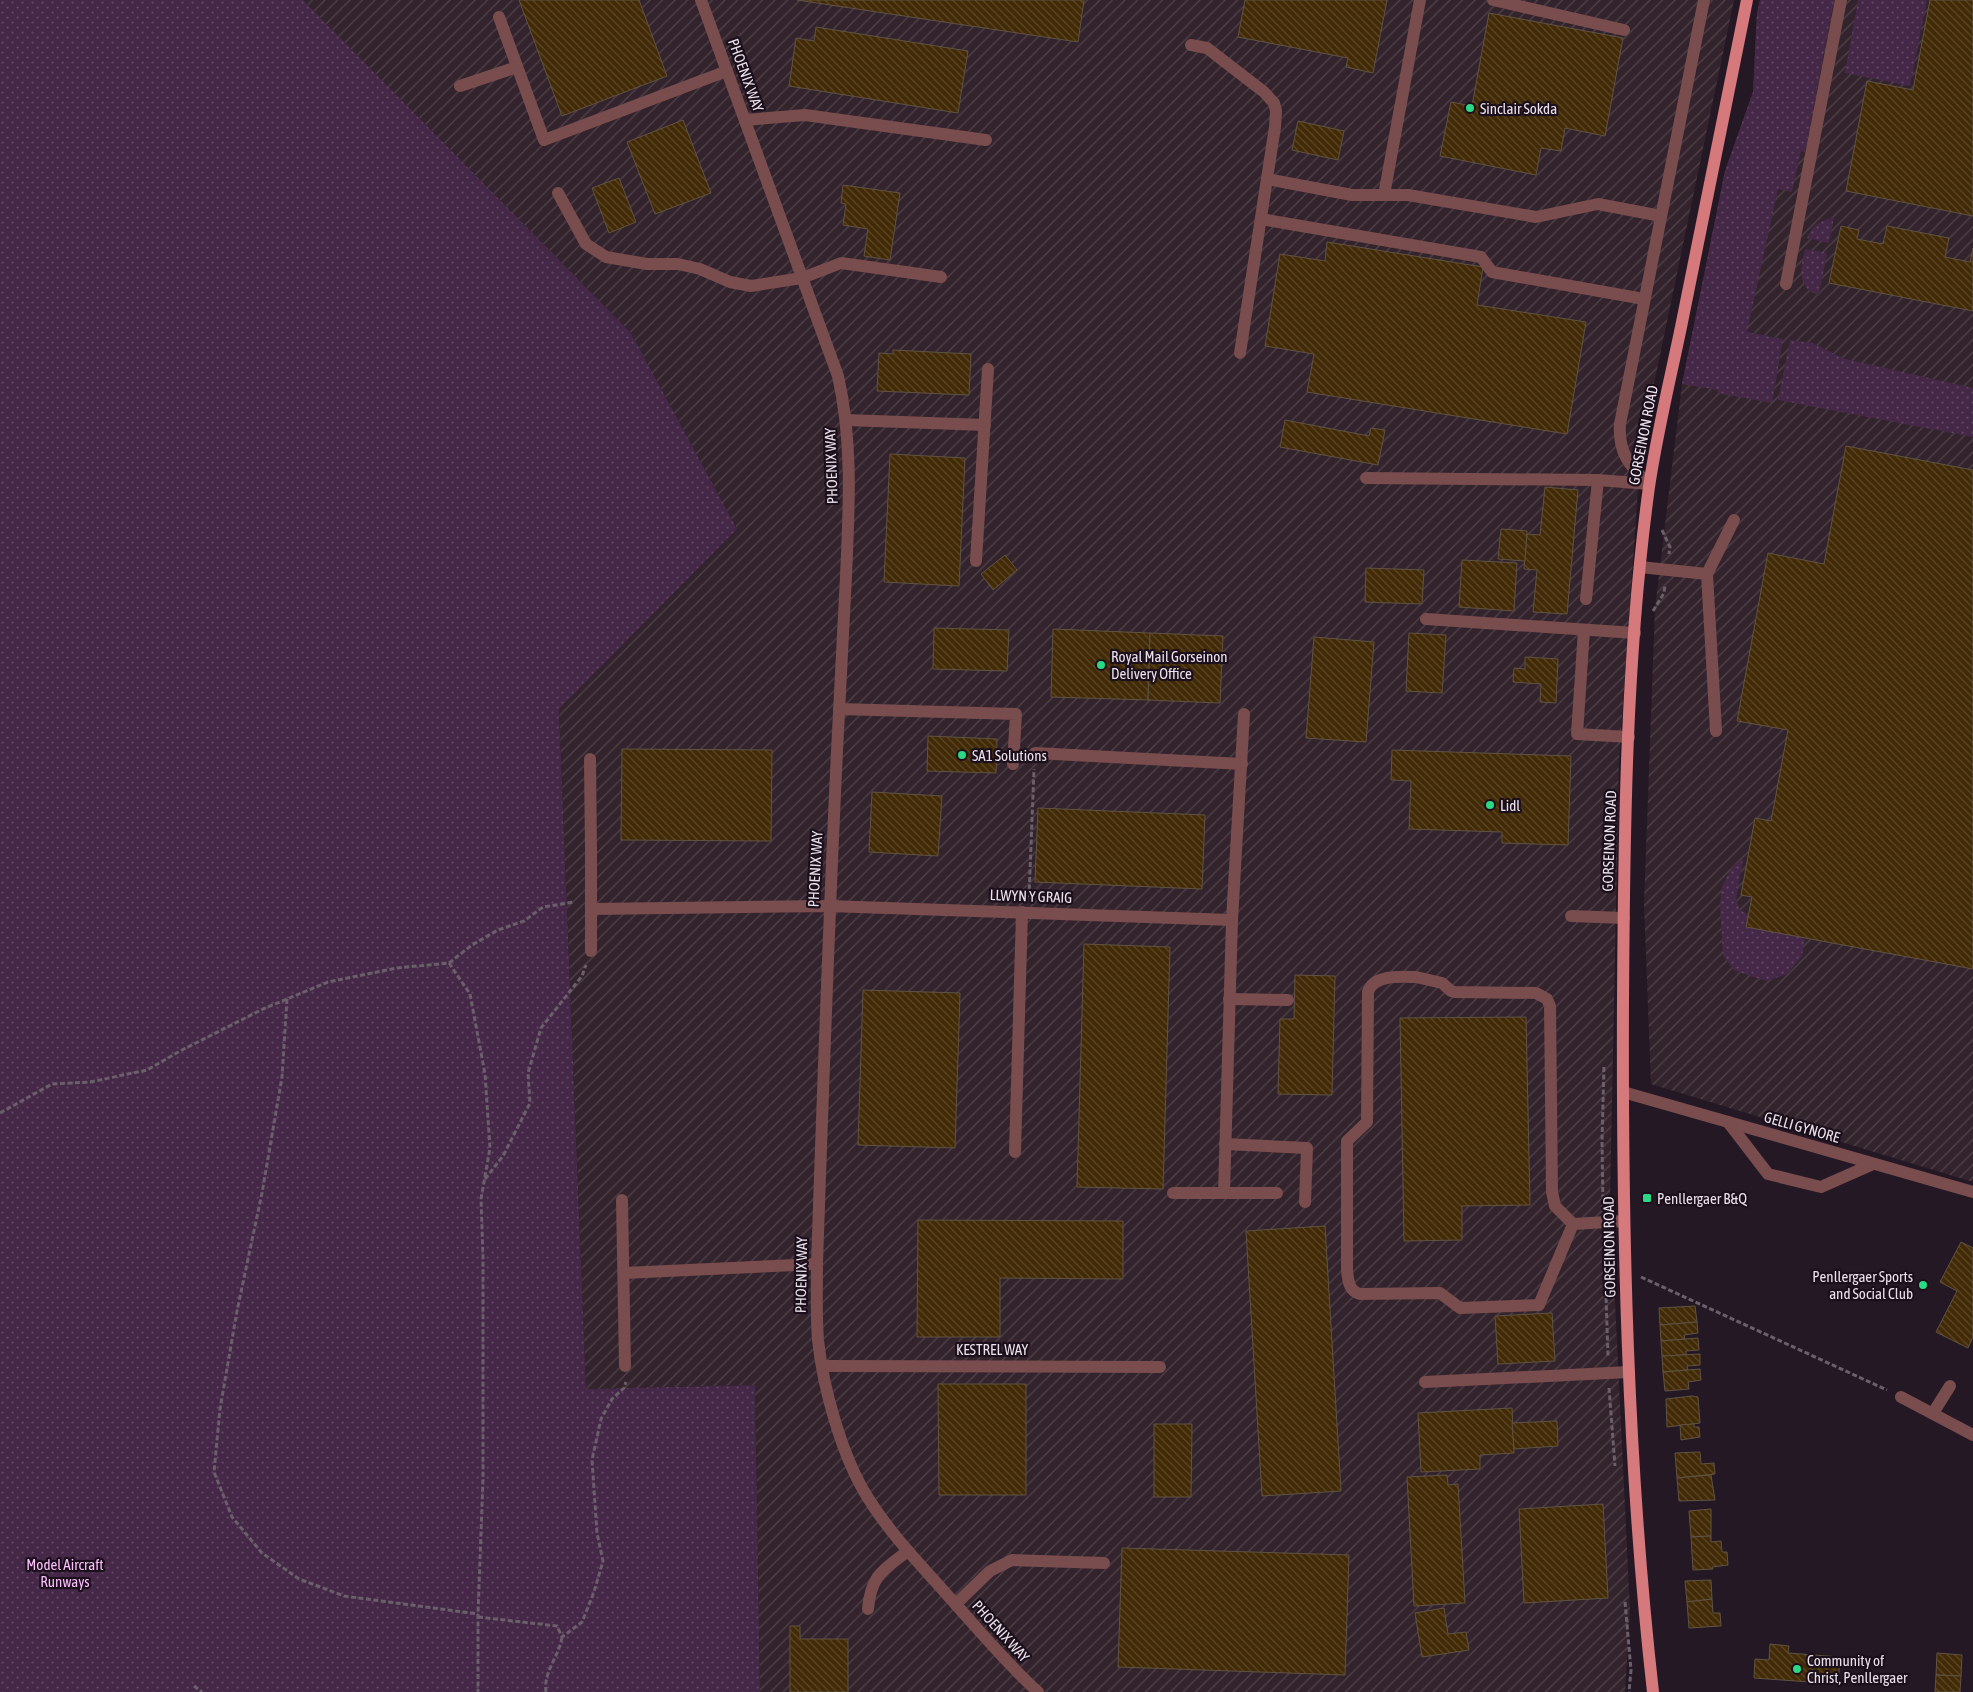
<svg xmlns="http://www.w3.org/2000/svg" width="1973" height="1692" viewBox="0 0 1973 1692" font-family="'Asap Condensed',sans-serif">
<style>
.industrial{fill:url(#industrial-furrows)}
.green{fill:url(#green-dots)}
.building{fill:url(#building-back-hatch);stroke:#605343}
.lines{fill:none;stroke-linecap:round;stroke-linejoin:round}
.path{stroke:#6a5f6a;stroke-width:3;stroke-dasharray:5 2.5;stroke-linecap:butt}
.lane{stroke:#794c4d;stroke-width:12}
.street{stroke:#794c4d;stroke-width:12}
.primary{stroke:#d5797d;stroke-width:12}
.poi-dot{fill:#2bd884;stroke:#1b0f1c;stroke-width:2}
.labels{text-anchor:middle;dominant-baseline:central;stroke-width:4.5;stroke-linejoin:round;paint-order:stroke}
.street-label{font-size:15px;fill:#eae1ea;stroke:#1b0f1c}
.poi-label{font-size:15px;fill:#eae1ea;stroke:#1b0f1c;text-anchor:start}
.park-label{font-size:15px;fill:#fbbffd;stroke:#1b0f1c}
</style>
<defs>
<pattern id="industrial-furrows" width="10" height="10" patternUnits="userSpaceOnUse" patternTransform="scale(1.25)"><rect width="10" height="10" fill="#33232c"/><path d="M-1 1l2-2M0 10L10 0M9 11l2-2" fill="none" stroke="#51434b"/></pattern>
<pattern id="green-dots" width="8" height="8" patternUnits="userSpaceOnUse" patternTransform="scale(1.25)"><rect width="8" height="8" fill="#452847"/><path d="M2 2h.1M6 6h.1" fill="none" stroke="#604762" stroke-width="1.8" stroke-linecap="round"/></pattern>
<pattern id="building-back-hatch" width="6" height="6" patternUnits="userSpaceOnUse" patternTransform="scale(1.25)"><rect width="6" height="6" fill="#412a05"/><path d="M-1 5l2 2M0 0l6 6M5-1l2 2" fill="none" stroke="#5d492a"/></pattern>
</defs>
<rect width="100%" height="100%" fill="#251825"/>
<g class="industrial">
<polygon points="303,0 1734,0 1641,446 1619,760 1610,1198 1630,1611 1625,1692 760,1692 755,1385 586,1389 559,709 737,529 631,333"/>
<polygon points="1760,0 1973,0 1973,1182 1651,1084 1644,904 1655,608 1682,384 1725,171 1753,92 1757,13"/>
</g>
<g class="green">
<polygon points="0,0 303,0 631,333 737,529 559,709 586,1389 755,1385 760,1692 0,1692"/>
<polygon points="1760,0 1834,0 1805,152 1801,151 1792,192 1778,189 1747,332 1783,339 1772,403 1717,393 1718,390 1682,384 1725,171 1753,92 1757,13"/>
<polygon points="1858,0 1927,0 1910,86 1845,73"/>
<path d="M1834 217 1829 243 1807 238C1814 224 1818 222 1834 217Z"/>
<path d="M1805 249 1827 253 1819 295C1795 287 1801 268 1805 249Z"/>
<polygon points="1790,340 1812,343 1845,359 1973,388 1973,437 1778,400"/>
<polygon points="1743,859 1736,899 1740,910 1749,915 1746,927 1805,938 1802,956 1787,974 1767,981 1735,971 1723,956 1720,905 1722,886 1733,866"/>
</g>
<g class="building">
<polygon points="519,0 639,0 667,76 562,116"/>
<polygon points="797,0 1084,0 1078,42"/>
<polygon points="1245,0 1387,0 1373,73 1346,67 1348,58 1238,37"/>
<polygon points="1930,0 1973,0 1973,216 1846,191 1867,81 1913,90"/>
<polygon points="1489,13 1623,38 1605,136 1565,128 1561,151 1541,148 1536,175 1440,156 1451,102 1472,106"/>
<polygon points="816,27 968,51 958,113 789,86 796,38 814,41"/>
<polygon points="683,120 711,193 655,214 627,142"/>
<polygon points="1298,121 1344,131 1338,160 1292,150"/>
<polygon points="619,178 636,222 609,233 592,188"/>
<polygon points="843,185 900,193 890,260 864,256 868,229 843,225 846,204 841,203"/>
<polygon points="1841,226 1859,230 1857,239 1883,244 1887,226 1949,238 1945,257 1970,262 1973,248 1973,311 1829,283"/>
<polygon points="1327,242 1483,267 1477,305 1586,322 1567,434 1307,392 1314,354 1265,346 1280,254 1325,261"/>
<polygon points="893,350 971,354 969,395 877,391 879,353 893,354"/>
<polygon points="1285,420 1369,436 1371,428 1385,430 1378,465 1280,447"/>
<polygon points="1846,446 1973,470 1973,969 1746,927 1752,897 1741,895 1755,818 1771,821 1788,730 1737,721 1768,553 1824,564"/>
<polygon points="890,454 965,458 959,586 884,582"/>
<polygon points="1545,487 1578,490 1567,614 1533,612 1537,570 1524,569 1527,534 1540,535"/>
<polygon points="1501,529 1527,531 1525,561 1498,559"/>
<polygon points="1005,555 1017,570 993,590 981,574"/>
<polygon points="1462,560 1517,563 1514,611 1459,607"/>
<polygon points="1366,568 1424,570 1422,604 1365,602"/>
<polygon points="934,628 1009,630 1007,671 933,669"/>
<polygon points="1053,629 1150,633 1148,700 1051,697"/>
<polygon points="1150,633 1223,636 1220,703 1148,700"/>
<polygon points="1409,633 1446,635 1442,693 1406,691"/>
<polygon points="1314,637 1374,642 1366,742 1306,738"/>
<polygon points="1525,657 1558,659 1556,703 1540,702 1541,684 1513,682 1514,668 1525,669"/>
<polygon points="928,736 997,739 996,773 927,771"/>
<polygon points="622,749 772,750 771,841 621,840"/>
<polygon points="1392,750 1571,756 1568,845 1502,843 1502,832 1409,829 1411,781 1391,780"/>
<polygon points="872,792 942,796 938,856 869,852"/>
<polygon points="1038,808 1205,815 1202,889 1035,882"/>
<polygon points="1084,944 1170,947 1163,1189 1077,1187"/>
<polygon points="1295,975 1335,976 1332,1095 1278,1094 1280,1019 1294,1019"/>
<polygon points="863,990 960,993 955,1148 858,1145"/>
<polygon points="1526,1017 1530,1205 1462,1206 1462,1240 1404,1241 1400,1018"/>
<polygon points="918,1220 1123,1221 1123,1279 1000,1278 1000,1337 917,1337"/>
<polygon points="1325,1226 1341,1491 1262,1496 1246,1231"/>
<polygon points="1961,1242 1973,1248 1973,1337 1968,1348 1936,1332 1957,1291 1940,1282"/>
<polygon points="1695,1306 1697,1322 1660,1325 1659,1308"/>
<polygon points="1552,1313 1555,1361 1498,1364 1495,1316"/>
<polygon points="1697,1322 1698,1333 1684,1335 1685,1339 1661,1341 1660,1325"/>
<polygon points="1698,1338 1699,1350 1686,1351 1686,1355 1662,1356 1661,1341"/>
<polygon points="1700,1354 1700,1365 1687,1366 1688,1370 1663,1372 1662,1356"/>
<polygon points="1700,1369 1701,1380 1688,1382 1689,1389 1665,1391 1663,1372"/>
<polygon points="938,1384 1026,1384 1026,1495 939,1495"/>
<polygon points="1692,1396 1698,1397 1700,1423 1667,1427 1666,1399"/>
<polygon points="1512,1408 1514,1453 1480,1455 1480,1469 1421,1472 1418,1413"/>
<polygon points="1557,1421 1558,1446 1514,1449 1512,1423"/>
<polygon points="1154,1424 1192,1424 1191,1497 1154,1497"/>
<polygon points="1694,1424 1694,1427 1699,1427 1700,1437 1681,1440 1680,1425"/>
<polygon points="1700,1452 1701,1464 1714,1463 1715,1474 1677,1478 1675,1453"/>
<polygon points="1447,1475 1448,1485 1458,1484 1465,1603 1414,1606 1407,1477"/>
<polygon points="1711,1475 1715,1500 1679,1501 1677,1478"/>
<polygon points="1603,1504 1608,1598 1524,1603 1519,1509"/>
<polygon points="1711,1509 1711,1536 1691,1537 1689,1511"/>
<polygon points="1711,1536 1711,1542 1721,1541 1722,1552 1727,1552 1728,1565 1712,1567 1713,1569 1693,1570 1691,1537"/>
<polygon points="1122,1548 1349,1555 1345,1675 1118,1667"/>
<polygon points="1711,1580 1712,1599 1687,1602 1685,1581"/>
<polygon points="1712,1599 1713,1613 1720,1613 1721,1626 1689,1628 1687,1602"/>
<polygon points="1444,1608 1448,1634 1466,1632 1469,1650 1422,1657 1415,1613"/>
<polygon points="790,1626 800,1626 800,1639 848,1639 848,1692 790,1692"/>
<polygon points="1770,1644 1789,1646 1788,1653 1840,1657 1838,1684 1754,1678 1755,1659 1769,1660"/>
<polygon points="1937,1653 1962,1655 1961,1676 1936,1675"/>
<polygon points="1936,1675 1961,1676 1960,1692 1935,1692"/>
</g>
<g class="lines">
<g class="path">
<polyline points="1662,530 1670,547 1669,554"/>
<polyline points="1653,611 1664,593 1665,585"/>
<polyline points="1029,897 1034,769"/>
<polyline points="449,963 472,945 498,930 524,921 543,907 574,902"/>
<polyline points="287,999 282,1077 262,1193 237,1311 220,1409 214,1472 232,1517 262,1553 299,1579 344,1596 478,1614"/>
<polyline points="0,1113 52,1084 90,1082 147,1070 182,1050 263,1009 328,982 397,968 449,963 470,994 485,1074 490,1148 481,1199 483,1257 483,1479 478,1614 478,1692"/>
<polyline points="485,1179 503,1156 530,1103 528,1073 541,1028 582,976 586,965"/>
<polyline points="1603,1207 1602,1141 1604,1065"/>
<polyline points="1604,1238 1608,1356"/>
<polyline points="1641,1277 1887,1390"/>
<polyline points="1609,1388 1615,1466"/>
<polyline points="1625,1602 1631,1670 1629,1692"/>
<polyline points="478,1617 557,1626 562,1637 582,1622 594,1592 603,1561 597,1533 592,1460 601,1419 612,1399 624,1388 626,1382"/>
<polyline points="194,1686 202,1692"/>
<path d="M546 1692C543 1672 559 1657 562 1637"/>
</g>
<g class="lane">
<polyline points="1493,0 1624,30"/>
<polyline points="499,17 544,140 727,71"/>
<polyline points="1191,45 1207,48 1264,92 1274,103 1276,111 1275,127 1240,353"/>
<polyline points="460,86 517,67"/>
<polyline points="745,120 805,115 986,140"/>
<polyline points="1267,179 1352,195 1408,195 1536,217 1598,204 1661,216"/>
<polyline points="558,193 586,244 606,257 647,264 678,264 700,269 730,282 751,286 802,278 841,263 941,277"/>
<polyline points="1384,195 1420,0"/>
<polyline points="1261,219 1481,257 1492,272 1644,299"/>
<polyline points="1786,284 1841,0"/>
<polyline points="846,420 985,425"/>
<polyline points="1366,478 1598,480 1649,484"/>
<polyline points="976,561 988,369"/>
<polyline points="1586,599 1598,480"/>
<polyline points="1426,619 1635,633"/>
<polyline points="1584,630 1577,734 1629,737"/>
<polyline points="839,709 1016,714 1013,764"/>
<polyline points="1716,731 1707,574 1734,520"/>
<polyline points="1035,753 1242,764"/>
<polyline points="590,759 591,852"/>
<polyline points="1571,916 1624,918"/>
<path d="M1416 977 1442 983 1451 991 1455 992 1536 993 1547 999 1550 1006 1552 1192 1555 1206 1573 1224 1539 1305 1460 1308 1440 1293 1360 1294C1349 1291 1348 1281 1347 1270V1141L1367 1122 1368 992C1374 974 1401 977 1416 977Z"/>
<polyline points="1229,999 1288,1000"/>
<polyline points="1728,1122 1768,1174 1821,1187 1873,1164"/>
<polyline points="1225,1144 1307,1148 1305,1202"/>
<polyline points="1015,1152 1022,912"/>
<polyline points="1173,1193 1277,1193"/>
<polyline points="1224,1193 1232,920 1244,714"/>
<polyline points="1425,1382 1629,1372"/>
<polyline points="956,1604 990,1571 1012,1560 1104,1563"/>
<path d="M868 1609C871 1575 883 1570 908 1551"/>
</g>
<g class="street">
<path d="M701 0 838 376C853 442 849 508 846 576 843 628 841 680 838 732 829 909 823 1087 817 1264 817 1289 816 1315 818 1340 823 1388 842 1457 868 1498 891 1535 922 1566 950 1598 979 1630 1006 1663 1038 1692"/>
<path d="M1649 484C1629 467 1618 451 1620 424L1704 0"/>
<polyline points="1640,567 1707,574"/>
<polyline points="591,909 829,906 1232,920"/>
<polyline points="591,951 591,852"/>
<polyline points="1623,1092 1973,1192"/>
<polyline points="622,1200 625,1366"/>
<polyline points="1573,1224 1624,1221"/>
<polyline points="624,1273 817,1264"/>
<polyline points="823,1366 1160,1367"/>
<polyline points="1901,1397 1973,1435"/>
<polyline points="1933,1413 1950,1386"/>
</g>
<path class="primary" d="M1653 1692C1627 1462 1622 1231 1623 1000 1624 830 1626 655 1649 487 1657 433 1670 380 1681 327 1703 218 1725 109 1747 0"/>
</g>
<g class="poi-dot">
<circle cx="1470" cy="108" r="5"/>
<circle cx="1101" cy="665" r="5"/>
<circle cx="962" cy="755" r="5"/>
<circle cx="1490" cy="805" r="5"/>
<rect x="1642" y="1193" width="10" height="10" rx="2.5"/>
<circle cx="1923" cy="1285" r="5"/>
<circle cx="1797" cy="1669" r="5"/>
</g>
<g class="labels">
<g class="street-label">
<text transform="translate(746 75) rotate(70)">PHOENIX WAY</text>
<text transform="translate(1643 435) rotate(-79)">GORSEINON ROAD</text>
<text transform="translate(831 466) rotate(-92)">PHOENIX WAY</text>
<text transform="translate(1609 841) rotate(-88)">GORSEINON ROAD</text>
<text transform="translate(815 869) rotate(-87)">PHOENIX WAY</text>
<text transform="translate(1031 896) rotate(2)">LLWYN Y GRAIG</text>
<text transform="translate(1802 1127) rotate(16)">GELLI GYNORE</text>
<text transform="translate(1609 1247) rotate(-91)">GORSEINON ROAD</text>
<text transform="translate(801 1275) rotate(-89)">PHOENIX WAY</text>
<text x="992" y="1349">KESTREL WAY</text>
<text transform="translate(1001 1631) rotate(48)">PHOENIX WAY</text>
</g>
<g class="poi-label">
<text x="1480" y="108">Sinclair Sokda</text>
<text x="1111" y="656">Royal Mail Gorseinon<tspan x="1111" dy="17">Delivery Office</tspan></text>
<text x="972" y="755">SA1 Solutions</text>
<text x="1500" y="805">Lidl</text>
<text x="1657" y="1198">Penllergaer B&amp;Q</text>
<text x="1913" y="1276" text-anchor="end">Penllergaer Sports<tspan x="1913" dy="17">and Social Club</tspan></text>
<text x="1807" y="1660">Community of<tspan x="1807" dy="17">Christ, Penllergaer</tspan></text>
</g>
<g class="park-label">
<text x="65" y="1564">Model Aircraft<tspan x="65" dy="17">Runways</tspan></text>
</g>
</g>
</svg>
